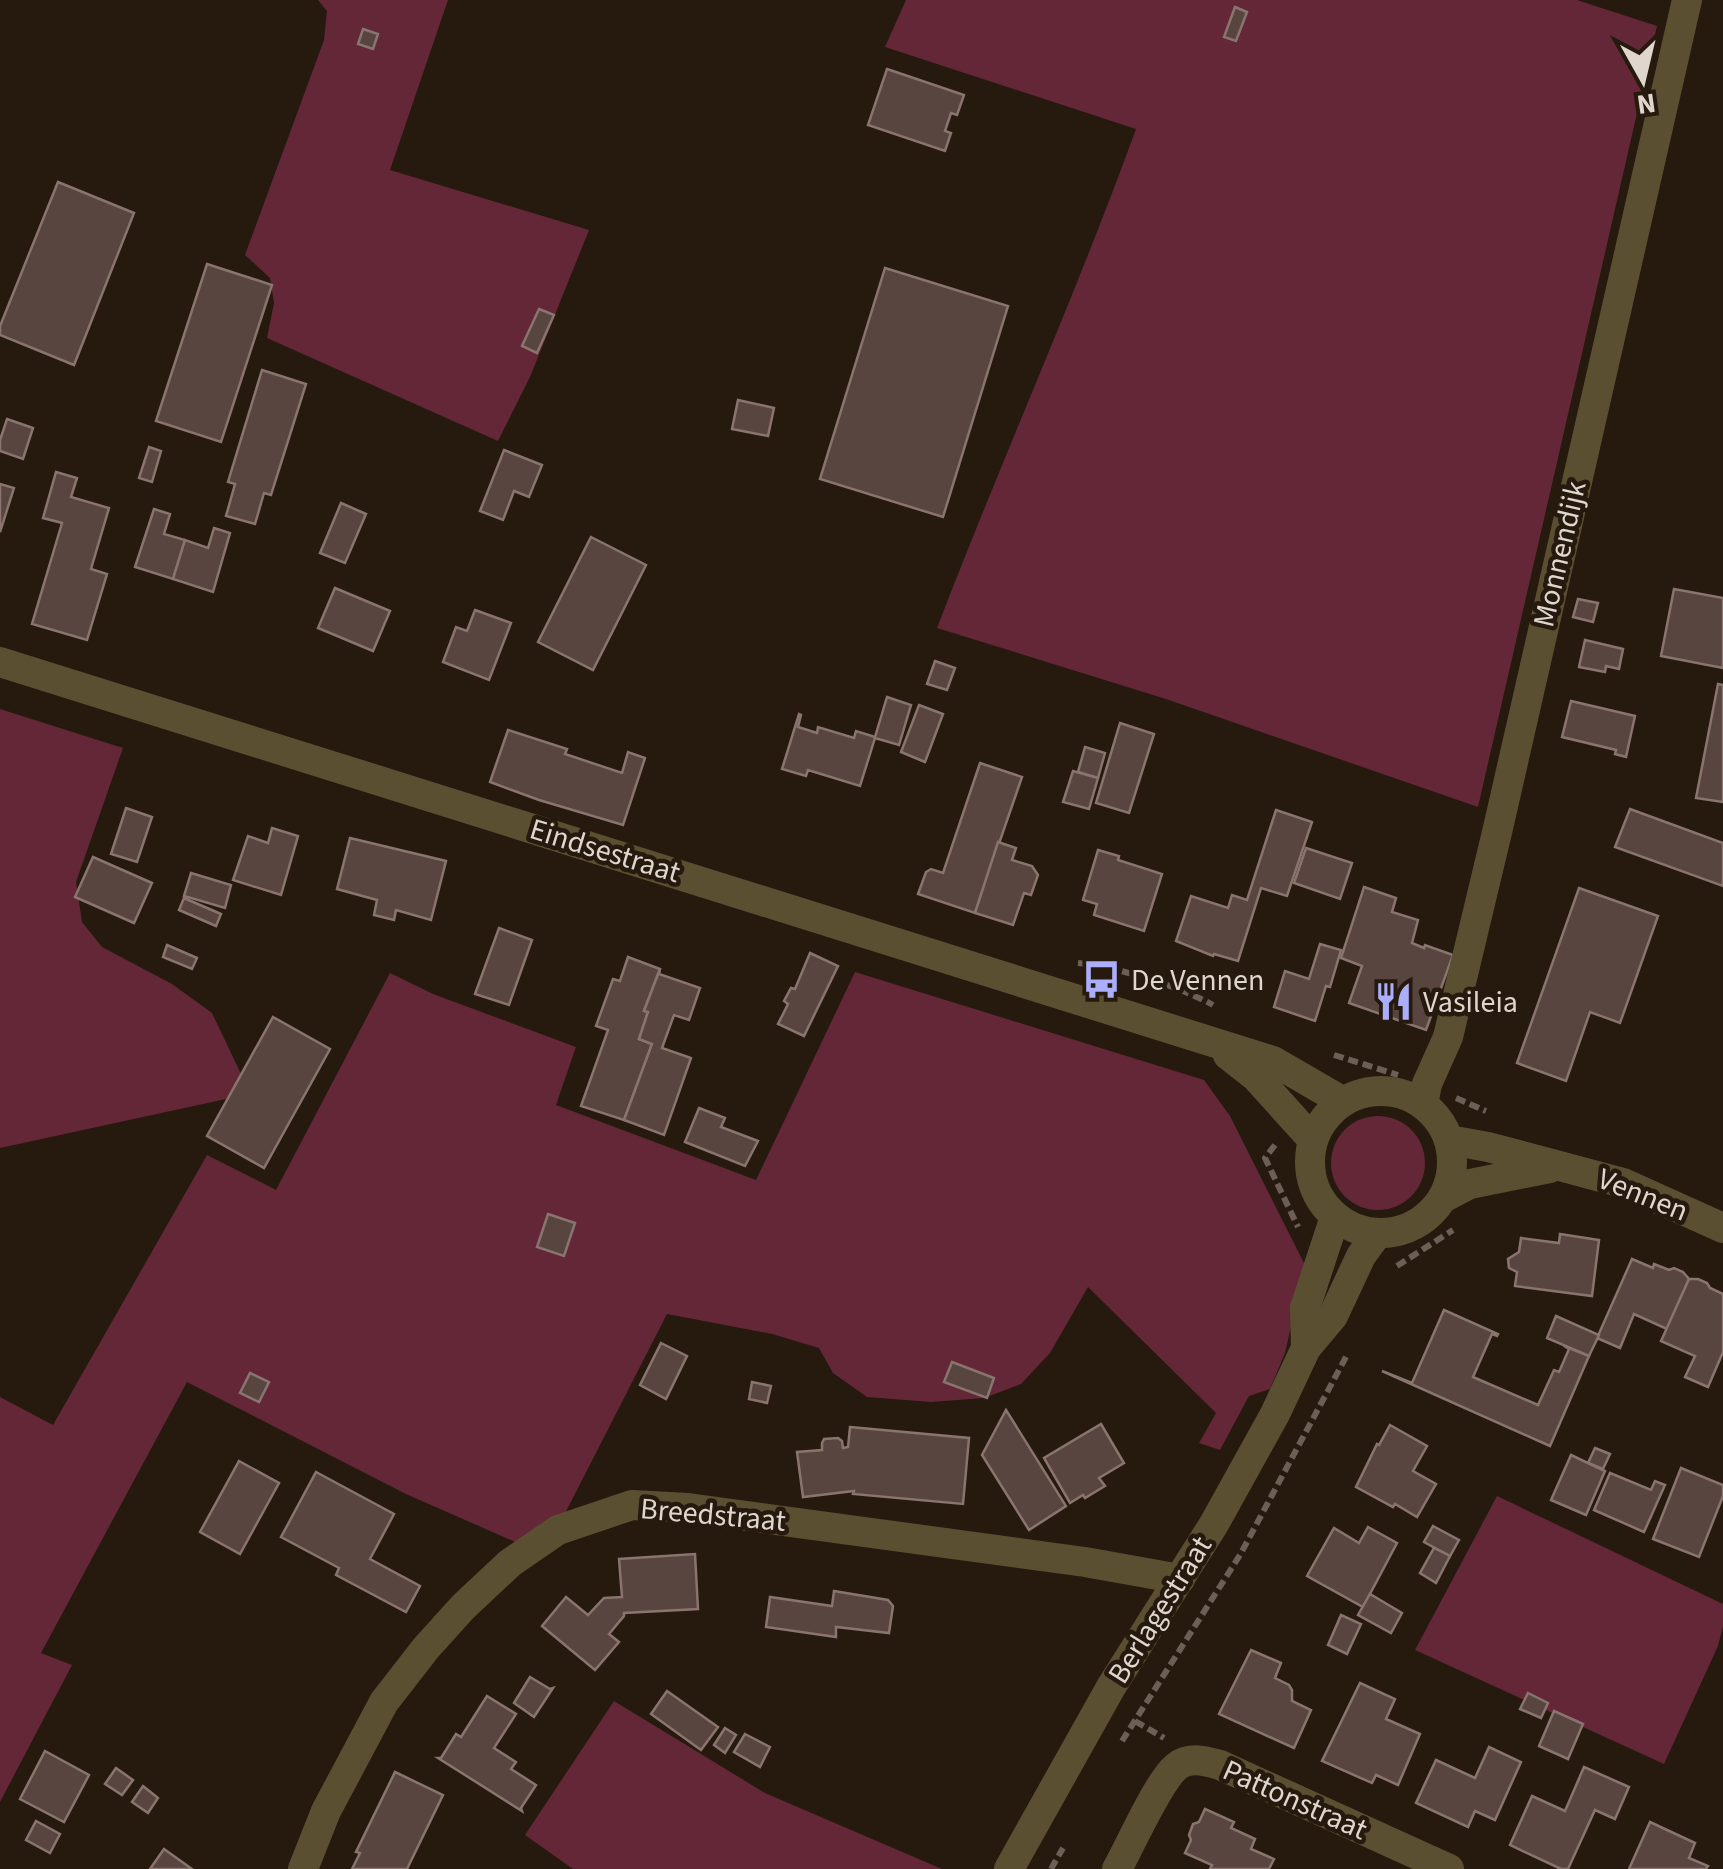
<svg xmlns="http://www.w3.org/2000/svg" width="1723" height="1869" viewBox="0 0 1723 1869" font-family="'Source Sans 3',sans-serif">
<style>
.green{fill:#632738}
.building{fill:#584540;stroke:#89746f;stroke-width:2.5}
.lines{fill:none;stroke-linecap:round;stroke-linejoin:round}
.path{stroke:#6c6056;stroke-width:6;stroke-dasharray:10 5;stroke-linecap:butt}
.minor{stroke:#5b4f32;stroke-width:30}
.labels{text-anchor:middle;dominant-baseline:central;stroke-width:9;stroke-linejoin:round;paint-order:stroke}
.street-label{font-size:30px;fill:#dfd6ce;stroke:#26190e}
.poi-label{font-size:30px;fill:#dfd6ce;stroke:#26190e;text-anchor:start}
</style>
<rect width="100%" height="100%" fill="#26190e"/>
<g class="green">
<polygon points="318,0 448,0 390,170 589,230 530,377 498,441 267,338 274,303 270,278 245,255 324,40 327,11"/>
<path d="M906 0H1577L1657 26 1478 807 1166 699 937 628C1001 461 1075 297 1136 129L885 47Z"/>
<polygon points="0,709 123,748 76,882 82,922 102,947 172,984 212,1013 242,1076 226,1099 0,1148"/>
<polygon points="855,972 1204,1080 1230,1116 1305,1265 1285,1353 1270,1389 1249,1396 1220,1450 1199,1443 1216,1413 1088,1287 1050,1353 1021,1384 984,1398 931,1402 867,1397 833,1373 819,1348 772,1334 667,1314 556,1531 522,1545 406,1494 187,1382 41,1653 72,1665 0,1802 0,1397 53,1425 207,1155 276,1190 390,973 433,994 576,1047 556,1105 756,1180"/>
<circle cx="1378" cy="1163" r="47"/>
<polygon points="1497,1496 1723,1604 1723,1626 1718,1646 1664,1764 1415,1650"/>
<polygon points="614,1701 765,1793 942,1869 573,1869 525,1835"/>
</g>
<g class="building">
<polygon points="1235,7 1247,12 1236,41 1224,37"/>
<polygon points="363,29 378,34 373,49 358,44"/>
<polygon points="887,69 964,95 957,115 951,113 945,131 951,133 945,151 868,125"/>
<polygon points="58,182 134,213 74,365 0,335 0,326"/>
<polygon points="207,264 272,285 221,442 156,421"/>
<polygon points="885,268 1008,306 943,517 820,479"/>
<polygon points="539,309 554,315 537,353 522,346"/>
<polygon points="262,370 306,384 271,495 264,493 255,524 226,516 235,484 228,482"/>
<polygon points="738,400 774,408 768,436 732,429"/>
<polygon points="7,419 33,428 23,459 0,451 0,440"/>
<polygon points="149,447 161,451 152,482 139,478"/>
<polygon points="504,450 542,465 529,497 514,491 503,520 480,511"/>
<polygon points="56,472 77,478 71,497 109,508 91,569 107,574 87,640 32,624 62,523 43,518"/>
<polygon points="0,484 14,488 0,532"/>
<polygon points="341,503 366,514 345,563 320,553"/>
<polygon points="154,509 170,514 164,534 185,540 173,579 135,567"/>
<polygon points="214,528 230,533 213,592 173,579 185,540 208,548"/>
<polygon points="591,537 646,565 593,670 538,642"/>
<polygon points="335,588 390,611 373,651 318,628"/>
<polygon points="1674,589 1723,598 1723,668 1661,656"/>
<polygon points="1578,599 1598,603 1593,622 1573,617"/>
<polygon points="475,610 511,623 489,680 443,662 456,627 467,631"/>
<polygon points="1585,640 1623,649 1619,669 1606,666 1605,672 1579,667"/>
<polygon points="935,661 955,668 947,690 927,684"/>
<polygon points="1718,684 1723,685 1723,802 1696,798"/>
<polygon points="887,697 911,705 899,745 875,738 860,786 808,770 806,776 782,769 799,714 801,715 798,727 817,733 818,727 854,738 856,731 875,737"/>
<polygon points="1571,701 1635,716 1626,757 1615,754 1616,750 1562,737"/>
<polygon points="919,705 943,714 925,762 901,752"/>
<polygon points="1120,723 1154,734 1129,813 1096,803"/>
<polygon points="508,730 567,749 565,754 622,773 628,752 645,758 623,825 539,800 490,782"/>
<polygon points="1085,747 1105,753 1098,778 1078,772"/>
<polygon points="980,763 1022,777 975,913 918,894 926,872 931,869 943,873"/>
<polygon points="1073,771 1098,778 1089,809 1063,802"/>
<polygon points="126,808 152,817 137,862 111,854"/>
<polygon points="1630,809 1723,843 1723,886 1615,847"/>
<polygon points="1276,810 1312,822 1287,896 1261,888 1238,961 1214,954 1213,956 1176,941 1191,896 1228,908 1232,895 1247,900"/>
<polygon points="272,828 298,836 281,895 233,880 248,836 268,843"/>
<polygon points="350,838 446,861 431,920 396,910 394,920 374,915 377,900 337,889"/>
<polygon points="998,842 1016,848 1012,860 1032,866 1038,875 1031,895 1024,893 1013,925 975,913"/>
<polygon points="1306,848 1352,863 1340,899 1294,883"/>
<polygon points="1098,850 1119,856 1118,860 1162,874 1144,931 1094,915 1097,904 1083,900"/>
<polygon points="93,857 152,883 134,923 75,897"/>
<polygon points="191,873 231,885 225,908 184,896"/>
<polygon points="1364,887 1396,898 1392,912 1418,920 1412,943 1424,948 1425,945 1453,955 1426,1030 1349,1003 1362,966 1341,958"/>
<polygon points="1579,888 1658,916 1620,1023 1590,1012 1566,1081 1517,1063"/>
<polygon points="184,898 221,914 216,926 179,910"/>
<polygon points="499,928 532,940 509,1005 475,994"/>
<polygon points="1320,944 1341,950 1330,987 1326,986 1315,1021 1274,1007 1285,971 1309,979"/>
<polygon points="167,945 197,958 192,969 163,957"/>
<polygon points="810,953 838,966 804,1036 778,1024 788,1004 784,1001 791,988 795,989"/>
<polygon points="628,957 660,969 644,1011 648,1012 639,1039 652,1044 624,1120 581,1106 608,1030 596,1026 613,979 620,981"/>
<polygon points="660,969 659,974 700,988 689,1020 674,1015 662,1048 691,1058 664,1135 624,1120 652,1044 639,1039 648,1012 644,1011"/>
<polygon points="273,1017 330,1049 264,1168 207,1136"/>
<polygon points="699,1108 725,1118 721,1127 758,1141 745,1166 685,1142"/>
<polygon points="548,1214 575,1223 564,1256 537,1247"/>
<polygon points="1560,1234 1599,1240 1592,1296 1515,1286 1517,1272 1509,1268 1508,1259 1519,1252 1521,1238 1559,1243"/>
<polygon points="1632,1259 1653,1268 1654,1264 1669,1270 1674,1268 1683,1272 1689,1279 1667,1329 1634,1314 1620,1348 1597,1338"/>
<polygon points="1689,1279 1698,1279 1707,1283 1710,1288 1723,1294 1723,1352 1708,1387 1685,1377 1695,1356 1661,1341"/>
<polygon points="1444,1310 1498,1334 1497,1336 1492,1334 1473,1377 1538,1405 1554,1370 1559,1372 1569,1349 1564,1346 1589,1356 1550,1446 1382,1371 1412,1383"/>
<polygon points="1556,1316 1599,1335 1589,1356 1547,1338"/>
<polygon points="661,1343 687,1356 666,1399 640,1385"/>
<polygon points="952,1362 994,1378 987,1398 944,1382"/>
<polygon points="250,1373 269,1382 259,1402 240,1393"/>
<polygon points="752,1382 771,1386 767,1403 749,1399"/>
<polygon points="1006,1410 1066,1506 1029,1530 982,1455"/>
<polygon points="1101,1424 1124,1463 1099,1478 1105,1486 1085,1498 1083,1495 1070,1503 1044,1458"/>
<polygon points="1390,1425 1427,1446 1413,1471 1436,1484 1417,1517 1395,1504 1393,1507 1356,1487 1377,1444 1379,1445"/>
<polygon points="850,1427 969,1438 963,1504 853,1494 854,1491 803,1497 797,1452 822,1450 822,1443 824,1439 838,1438 842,1441 843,1448 848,1447"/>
<polygon points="1595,1448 1610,1454 1603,1469 1588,1463"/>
<polygon points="1571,1455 1605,1471 1586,1515 1551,1500"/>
<polygon points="239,1461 279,1483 240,1554 200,1532"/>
<polygon points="1681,1468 1723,1485 1723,1496 1699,1557 1653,1539"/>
<polygon points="316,1472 394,1514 370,1559 420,1586 406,1612 336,1575 339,1568 281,1537"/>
<polygon points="1610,1473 1651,1490 1655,1481 1665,1485 1644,1532 1594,1510"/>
<polygon points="1433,1526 1459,1540 1450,1556 1424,1542"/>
<polygon points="1368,1527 1397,1543 1363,1607 1307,1576 1334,1528 1359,1543"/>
<polygon points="1434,1548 1450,1556 1436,1583 1420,1573"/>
<polygon points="695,1554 698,1609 624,1613 624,1616 609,1634 619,1642 595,1670 542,1626 566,1597 588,1615 604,1598 622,1597 619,1559"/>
<polygon points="834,1591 888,1600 893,1606 889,1633 836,1627 836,1637 766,1627 770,1597 832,1606"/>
<polygon points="1370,1594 1402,1613 1391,1633 1358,1615"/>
<polygon points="1341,1615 1361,1624 1347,1654 1328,1645"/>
<polygon points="1251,1650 1281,1663 1275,1678 1289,1685 1292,1690 1292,1701 1311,1710 1294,1748 1219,1714"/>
<polygon points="530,1677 550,1689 553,1688 534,1717 514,1703"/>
<polygon points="1360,1683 1395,1699 1386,1719 1420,1734 1398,1785 1376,1775 1372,1783 1322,1761"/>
<polygon points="667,1691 718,1727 701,1750 651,1714"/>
<polygon points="1528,1693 1548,1703 1541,1718 1520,1709"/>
<polygon points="487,1696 516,1714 494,1748 516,1762 511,1769 536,1785 521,1808 522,1811 438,1758 441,1758 456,1734 461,1737"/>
<polygon points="1554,1711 1583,1724 1568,1759 1539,1746"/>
<polygon points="725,1728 736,1735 725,1753 714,1745"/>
<polygon points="745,1734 770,1747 760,1767 734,1752"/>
<polygon points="1489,1747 1521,1762 1495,1820 1475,1811 1468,1827 1416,1803 1436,1760 1475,1778"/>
<polygon points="45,1751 89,1775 64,1822 20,1799"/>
<polygon points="1584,1767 1629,1787 1615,1819 1595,1810 1568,1869 1561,1869 1510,1845 1532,1796 1565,1811"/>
<polygon points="116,1768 133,1780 122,1795 105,1784"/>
<polygon points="395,1772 443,1795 407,1869 352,1869 360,1853 356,1852"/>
<polygon points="143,1786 158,1798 148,1813 132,1802"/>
<polygon points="1205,1809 1234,1822 1231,1828 1255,1839 1251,1849 1274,1859 1269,1869 1210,1869 1212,1865 1185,1853 1191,1840 1189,1835 1193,1824 1199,1822"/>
<polygon points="36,1821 60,1834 50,1853 26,1840"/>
<polygon points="1650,1822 1695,1843 1689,1858 1708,1866 1706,1869 1629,1869"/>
<polygon points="164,1849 192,1869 150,1869"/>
</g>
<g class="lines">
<g class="path">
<path d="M1078 963C1114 966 1181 987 1213 1005"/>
<polyline points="1334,1055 1398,1075"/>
<polyline points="1456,1098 1486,1111"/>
<polyline points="1275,1145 1265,1158 1298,1227"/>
<polyline points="1397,1266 1453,1230"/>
<polyline points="1135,1721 1164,1738"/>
<polyline points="1122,1741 1240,1555 1347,1355"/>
<polyline points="1051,1869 1063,1848"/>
</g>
<g class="minor">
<polyline points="0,662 1273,1061 1342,1101"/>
<polyline points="1228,1055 1256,1077 1312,1139"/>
<circle cx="1381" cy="1162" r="71"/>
<polyline points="1423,1104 1427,1084 1448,1037 1498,828 1687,0"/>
<polyline points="1449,1140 1488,1147 1623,1183 1723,1228"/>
<polyline points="1443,1198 1470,1184 1550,1168"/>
<polyline points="1306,1348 1305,1308 1335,1217"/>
<polyline points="303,1869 326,1811 384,1702 426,1648 463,1607 510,1563 558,1530 632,1505 688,1508 1085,1562 1180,1579"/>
<polyline points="1009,1869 1111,1687 1214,1524 1275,1414 1306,1348 1333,1316 1361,1256 1377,1234"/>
<path d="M1117 1869C1130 1846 1158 1782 1176 1767 1189 1756 1205 1761 1220 1765L1449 1869"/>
</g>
</g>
<defs>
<symbol id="bus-bare" viewBox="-9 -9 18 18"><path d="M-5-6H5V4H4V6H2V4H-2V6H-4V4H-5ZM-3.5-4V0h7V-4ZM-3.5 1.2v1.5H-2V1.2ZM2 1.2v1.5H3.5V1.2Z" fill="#abaffb" stroke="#26190e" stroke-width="2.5" paint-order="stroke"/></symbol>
<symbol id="restaurant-bare" viewBox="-9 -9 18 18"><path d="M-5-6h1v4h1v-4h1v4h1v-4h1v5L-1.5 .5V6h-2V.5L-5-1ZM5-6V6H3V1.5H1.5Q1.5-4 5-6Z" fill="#abaffb" stroke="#26190e" stroke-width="2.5" paint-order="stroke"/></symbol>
</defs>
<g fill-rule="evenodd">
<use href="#bus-bare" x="1074" y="952" width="55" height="55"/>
<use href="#restaurant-bare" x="1366" y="974" width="55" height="55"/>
</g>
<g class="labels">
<g class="street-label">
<text transform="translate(1560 554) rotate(-77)">Monnendijk</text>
<text transform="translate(605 851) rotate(17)">Eindsestraat</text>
<text transform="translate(1643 1195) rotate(22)">Vennen</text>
<text transform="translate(713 1515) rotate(5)">Breedstraat</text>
<text transform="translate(1160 1610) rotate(-58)">Berlagestraat</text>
<text transform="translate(1295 1800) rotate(24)">Pattonstraat</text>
</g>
<g class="poi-label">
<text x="1131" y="980">De Vennen</text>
<text x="1423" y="1002">Vasileia</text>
</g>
</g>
<g transform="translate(1643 80) rotate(172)" stroke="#26190e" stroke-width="8" paint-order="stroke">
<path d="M0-8L18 38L0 25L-18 38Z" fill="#dfd6ce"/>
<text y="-15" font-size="28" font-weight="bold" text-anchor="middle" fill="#dfd6ce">N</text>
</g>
</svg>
